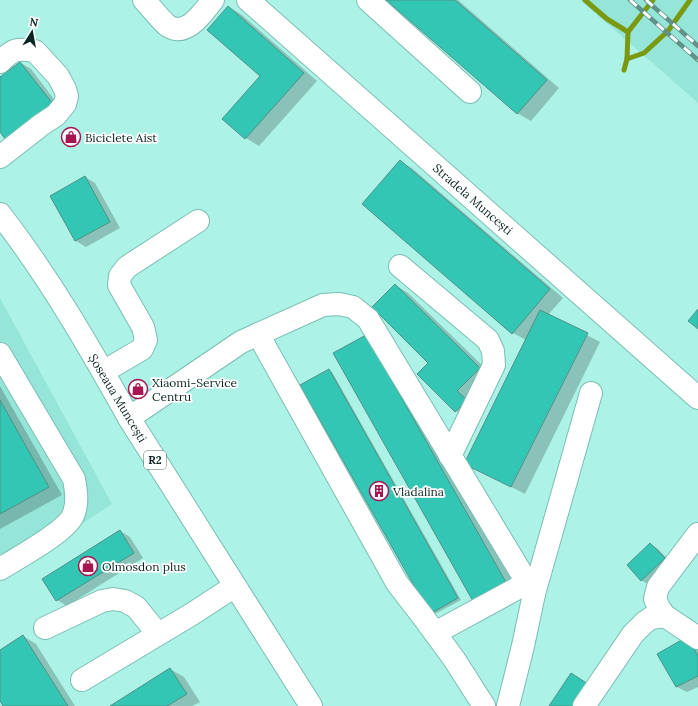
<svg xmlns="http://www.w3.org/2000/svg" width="698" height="706" viewBox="0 0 698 706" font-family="Lora,serif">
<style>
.built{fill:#96e5d9}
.shadow{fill:#0003}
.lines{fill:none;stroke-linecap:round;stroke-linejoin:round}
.stream{stroke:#7a990f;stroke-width:5}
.building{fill:#34c6b5;stroke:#4e9187}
.minor-casing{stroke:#7abeb3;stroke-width:24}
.major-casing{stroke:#7abeb3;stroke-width:24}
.minor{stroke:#fff;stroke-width:22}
.major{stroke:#fff;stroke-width:22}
.rail-casing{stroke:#60928a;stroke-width:4.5}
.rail{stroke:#fff;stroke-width:3;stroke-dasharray:9;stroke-linecap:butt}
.labels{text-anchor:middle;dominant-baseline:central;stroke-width:3.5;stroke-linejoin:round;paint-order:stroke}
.shield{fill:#fff;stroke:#546865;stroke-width:1}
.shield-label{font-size:11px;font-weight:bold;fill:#0a2723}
.poi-label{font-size:12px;fill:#0a2723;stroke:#fff;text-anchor:start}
.street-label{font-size:12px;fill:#0a2723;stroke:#fff}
</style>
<rect width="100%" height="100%" fill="#adf2e6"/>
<g class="built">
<polygon points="580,0 698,0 698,103 656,66"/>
<polygon points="0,298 112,504 0,577"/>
</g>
<g class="shadow">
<polygon points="387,0 458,0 559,88 531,121 517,113"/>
<polygon points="229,7 242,15 317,81 259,146 246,138 224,119 262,76"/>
<polygon points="21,63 31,69 62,110 0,130 0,79"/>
<polygon points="400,161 413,169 563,298 548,315 600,342 525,494 466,464 526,340 513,333"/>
<polygon points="85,177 95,183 120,228 86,247 76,241 51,196"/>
<polygon points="395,285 408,293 493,376 469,419 456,411 418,374 430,363"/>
<polygon points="366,336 520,592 488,610"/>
<polygon points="329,370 332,372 461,600 433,615"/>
<polygon points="0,386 62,495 0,529"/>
<polygon points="120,531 130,537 143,558 67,606 57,600"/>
<polygon points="650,544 657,548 671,562 648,584 641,580"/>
<polygon points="23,636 36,644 75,706 5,706 0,699 0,651"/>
<polygon points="695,645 698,649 698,687 687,692 677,687 658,654"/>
<polygon points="170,669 184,677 200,702 192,706 111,706"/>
</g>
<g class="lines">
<g class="stream">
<polyline points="585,0 607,19 628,32 653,0"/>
<polyline points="627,59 644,53 668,31 690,0"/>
<polyline points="624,70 627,59 628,32"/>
</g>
</g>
<g class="building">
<polygon points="386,0 455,0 547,80 517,114"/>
<polygon points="228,6 304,73 245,139 222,119 260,76 207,30"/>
<polygon points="20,62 53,104 6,140 0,132 0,77"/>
<polygon points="400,160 550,289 512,334 362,204"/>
<polygon points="85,176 110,222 75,241 50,196"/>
<polygon points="395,284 480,368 457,391 467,400 455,412 417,374 428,363 372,307"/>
<polygon points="698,309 698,329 688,321"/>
<polygon points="540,310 588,333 511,487 464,464"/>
<polygon points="366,335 507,584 474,603 333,353"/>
<polygon points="329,369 458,598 430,614 300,385"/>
<polygon points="0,400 49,487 0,514"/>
<polygon points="120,530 134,553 56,601 42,579"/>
<polygon points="650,543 665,558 641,581 627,565"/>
<polygon points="23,635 68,706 3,706 0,701 0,650"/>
<polygon points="685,638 691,647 693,647 698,656 698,676 676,687 657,654"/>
<polygon points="170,668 187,694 167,706 110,706"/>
<polygon points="571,673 591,686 577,706 549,706"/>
</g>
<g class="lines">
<defs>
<g id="minor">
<path d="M144 0C150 6 162 22 168 26 187 38 203 12 213 0"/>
<polyline points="248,0 698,398"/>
<polyline points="368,0 470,92"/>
<path d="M0 62C13 49 17 48 35 51L58 76 65 89 67 96 65 104 56 115 41 125 0 157"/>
<polyline points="400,266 488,340 493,351 494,365 450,456"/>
<polyline points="258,334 397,583 424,618 454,659 484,706"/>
<path d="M0 354 74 479C76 491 78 501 74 513 69 531 17 558 0 569"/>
<polyline points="103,372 142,349 146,340 143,327 119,285 120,276 127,267 198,221"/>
<polyline points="129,418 241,342 323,305 339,304 353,307 368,319 534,594"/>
<polyline points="698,534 658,587 655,599 659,608 665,616 698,638"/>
<polyline points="45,628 102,601 113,599 125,601 136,607 158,634"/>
<polyline points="435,633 527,583"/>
<polyline points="82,680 192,614 235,586"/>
<polyline points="508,706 523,646 534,594 591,393"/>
<polyline points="584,706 633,634 644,623 651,618 665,616"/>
</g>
<path id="major" d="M0 214C49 277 90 348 129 418L311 706"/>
</defs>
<use href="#minor" class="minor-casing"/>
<use href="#major" class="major-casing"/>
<use href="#minor" class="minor"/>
<use href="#major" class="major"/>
<defs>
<g id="rail">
<polyline points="630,0 698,60"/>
<polyline points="646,0 698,46"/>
</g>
</defs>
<use href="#rail" class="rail-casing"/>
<use href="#rail" class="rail"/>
</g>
<defs>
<symbol id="shop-ring" viewBox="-11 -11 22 22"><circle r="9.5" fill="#fff" stroke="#a61452" stroke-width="1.5"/><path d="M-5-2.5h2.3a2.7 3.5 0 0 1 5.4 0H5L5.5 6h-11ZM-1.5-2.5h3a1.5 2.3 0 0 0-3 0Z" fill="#a61452"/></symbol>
<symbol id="building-ring" viewBox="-11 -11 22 22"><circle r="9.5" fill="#fff" stroke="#a61452" stroke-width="1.5"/><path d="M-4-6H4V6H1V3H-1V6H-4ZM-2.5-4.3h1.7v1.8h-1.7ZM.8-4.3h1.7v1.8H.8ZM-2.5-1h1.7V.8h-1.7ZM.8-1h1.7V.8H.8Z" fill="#a61452"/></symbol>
</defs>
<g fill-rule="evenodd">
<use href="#shop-ring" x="60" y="126" width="22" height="22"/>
<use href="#shop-ring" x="127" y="378" width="22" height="22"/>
<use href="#building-ring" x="368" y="480" width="22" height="22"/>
<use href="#shop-ring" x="77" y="555" width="22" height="22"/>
</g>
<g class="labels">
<rect class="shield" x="144" y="451" width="22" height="18" rx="3"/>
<g class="shield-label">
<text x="155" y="460">R2</text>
</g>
<g class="poi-label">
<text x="85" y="137">Biciclete Aist</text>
<text x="152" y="382">Xiaomi-Service<tspan x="152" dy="14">Centru</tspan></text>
<text x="393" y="491">Vladalina</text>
<text x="102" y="566">Olmosdon plus</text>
</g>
<g class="street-label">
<text transform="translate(473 199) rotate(41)">Stradela Muncești</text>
<text transform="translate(118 398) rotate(59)">Șoseaua Muncești</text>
</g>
</g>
<g transform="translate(32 32) rotate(11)" stroke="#ffffff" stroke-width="3" paint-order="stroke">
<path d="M0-3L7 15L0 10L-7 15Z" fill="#0a2723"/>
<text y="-6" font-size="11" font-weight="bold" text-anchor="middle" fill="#0a2723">N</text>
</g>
</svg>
